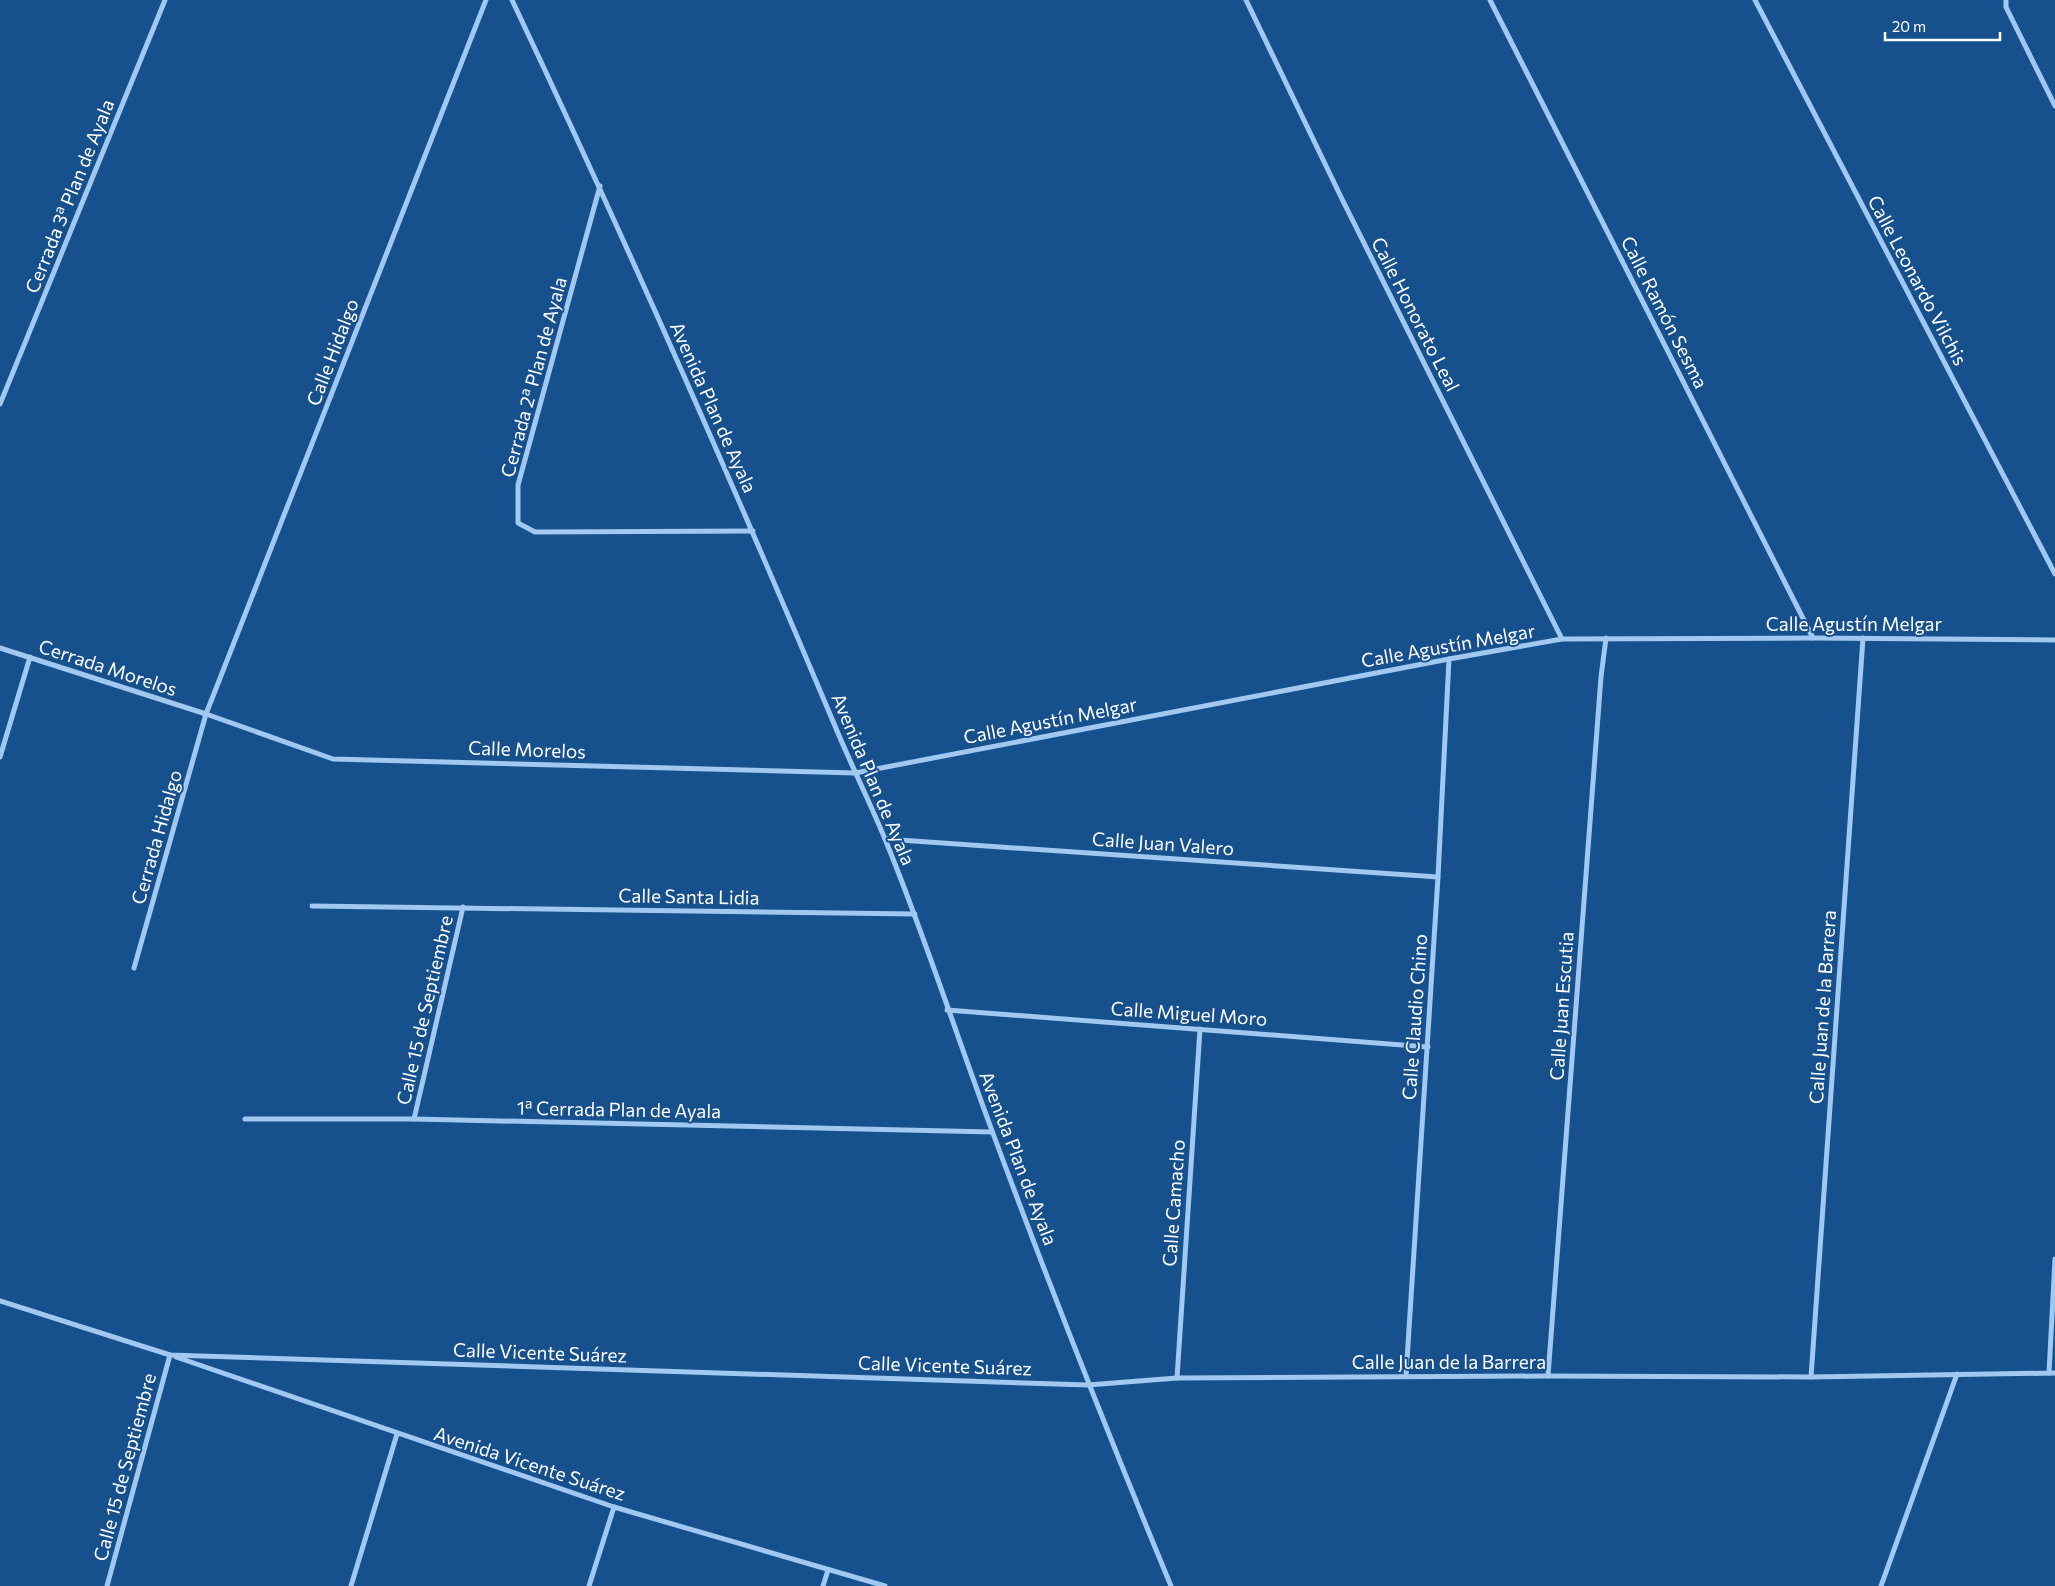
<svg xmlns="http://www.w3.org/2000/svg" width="2055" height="1586" viewBox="0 0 2055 1586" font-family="Commissioner,sans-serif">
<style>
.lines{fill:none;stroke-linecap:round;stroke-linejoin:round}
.minor{stroke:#a0c8f0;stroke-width:5}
.labels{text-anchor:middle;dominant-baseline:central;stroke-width:4;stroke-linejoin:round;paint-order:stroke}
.street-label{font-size:19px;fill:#fff;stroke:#16508d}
</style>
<rect width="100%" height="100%" fill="#16508d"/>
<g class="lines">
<g class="minor">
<path d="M512 0C625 239 732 481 835 726 851 765 871 804 887 844 925 937 956 1034 991 1128 1048 1282 1108 1434 1171 1586"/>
<polyline points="1246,0 1342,199 1562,639"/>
<polyline points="1490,0 1813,638"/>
<polyline points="1755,0 2055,574"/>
<polyline points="2006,0 2006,7 2055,106"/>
<polyline points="600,186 518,485 518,523 535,532 753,531"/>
<polyline points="0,404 165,0"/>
<polyline points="0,648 206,714 333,759 855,773 1449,659 1562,639 1813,638 2055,640"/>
<polyline points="0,757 30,657"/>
<polyline points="885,839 1438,877"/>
<polyline points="312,906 915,914"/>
<polyline points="134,968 206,714 486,0"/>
<polyline points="947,1010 1428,1047"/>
<polyline points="245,1119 414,1119 992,1132"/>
<polyline points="414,1119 463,907"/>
<polyline points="0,1301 170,1355 1088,1385 1177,1378 1548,1376 1811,1377 2055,1373"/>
<polyline points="176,1357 614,1507 885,1586"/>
<polyline points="2049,1373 2055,1259"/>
<polyline points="1406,1376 1438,877 1449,659"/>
<polyline points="1548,1376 1601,677 1606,638"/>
<polyline points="1811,1377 1863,638"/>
<polyline points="1177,1378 1200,1029"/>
<polyline points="107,1586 170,1355"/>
<polyline points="351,1586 397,1434"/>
<polyline points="589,1586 614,1507"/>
<polyline points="823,1586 828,1570"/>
<polyline points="1881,1586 1957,1374"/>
</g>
</g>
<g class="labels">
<g class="street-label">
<text transform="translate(69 196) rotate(-68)">Cerrada 3ª Plan de Ayala</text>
<text transform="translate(1918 280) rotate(62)">Calle Leonardo Vilchis</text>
<text transform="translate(1665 312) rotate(63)">Calle Ramón Sesma</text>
<text transform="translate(1416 314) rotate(63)">Calle Honorato Leal</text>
<text transform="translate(332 352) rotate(-69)">Calle Hidalgo</text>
<text transform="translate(533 377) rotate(-75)">Cerrada 2ª Plan de Ayala</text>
<text transform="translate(714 407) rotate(66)">Avenida Plan de Ayala</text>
<text x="1854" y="623">Calle Agustín Melgar</text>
<text transform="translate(1448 645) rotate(-10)">Calle Agustín Melgar</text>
<text transform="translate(108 667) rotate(18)">Cerrada Morelos</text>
<text transform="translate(1050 720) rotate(-11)">Calle Agustín Melgar</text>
<text transform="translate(527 749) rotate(2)">Calle Morelos</text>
<text transform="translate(874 779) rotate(67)">Avenida Plan de Ayala</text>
<text transform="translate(156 837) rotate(-74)">Cerrada Hidalgo</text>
<text transform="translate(1163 843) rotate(4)">Calle Juan Valero</text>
<text transform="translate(689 896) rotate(1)">Calle Santa Lidia</text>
<text transform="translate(1561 1006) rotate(-86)">Calle Juan Escutia</text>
<text transform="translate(1822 1007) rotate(-86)">Calle Juan de la Barrera</text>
<text transform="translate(424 1010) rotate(-77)">Calle 15 de Septiembre</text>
<text transform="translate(1189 1013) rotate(4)">Calle Miguel Moro</text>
<text transform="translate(1414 1017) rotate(-86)">Calle Claudio Chino</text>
<text transform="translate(619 1109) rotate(1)">1ª Cerrada Plan de Ayala</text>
<text transform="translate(1019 1158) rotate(69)">Avenida Plan de Ayala</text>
<text transform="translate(1173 1203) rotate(-86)">Calle Camacho</text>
<text transform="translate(540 1352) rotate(2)">Calle Vicente Suárez</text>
<text x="1449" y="1361">Calle Juan de la Barrera</text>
<text transform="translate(945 1365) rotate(2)">Calle Vicente Suárez</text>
<text transform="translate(530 1463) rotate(18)">Avenida Vicente Suárez</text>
<text transform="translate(124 1467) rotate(-75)">Calle 15 de Septiembre</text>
</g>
</g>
<path d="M1885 32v8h115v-8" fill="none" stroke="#ffffff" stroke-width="2.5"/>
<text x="1892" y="32" font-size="15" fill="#ffffff" stroke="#16508d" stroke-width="4" paint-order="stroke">20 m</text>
</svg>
